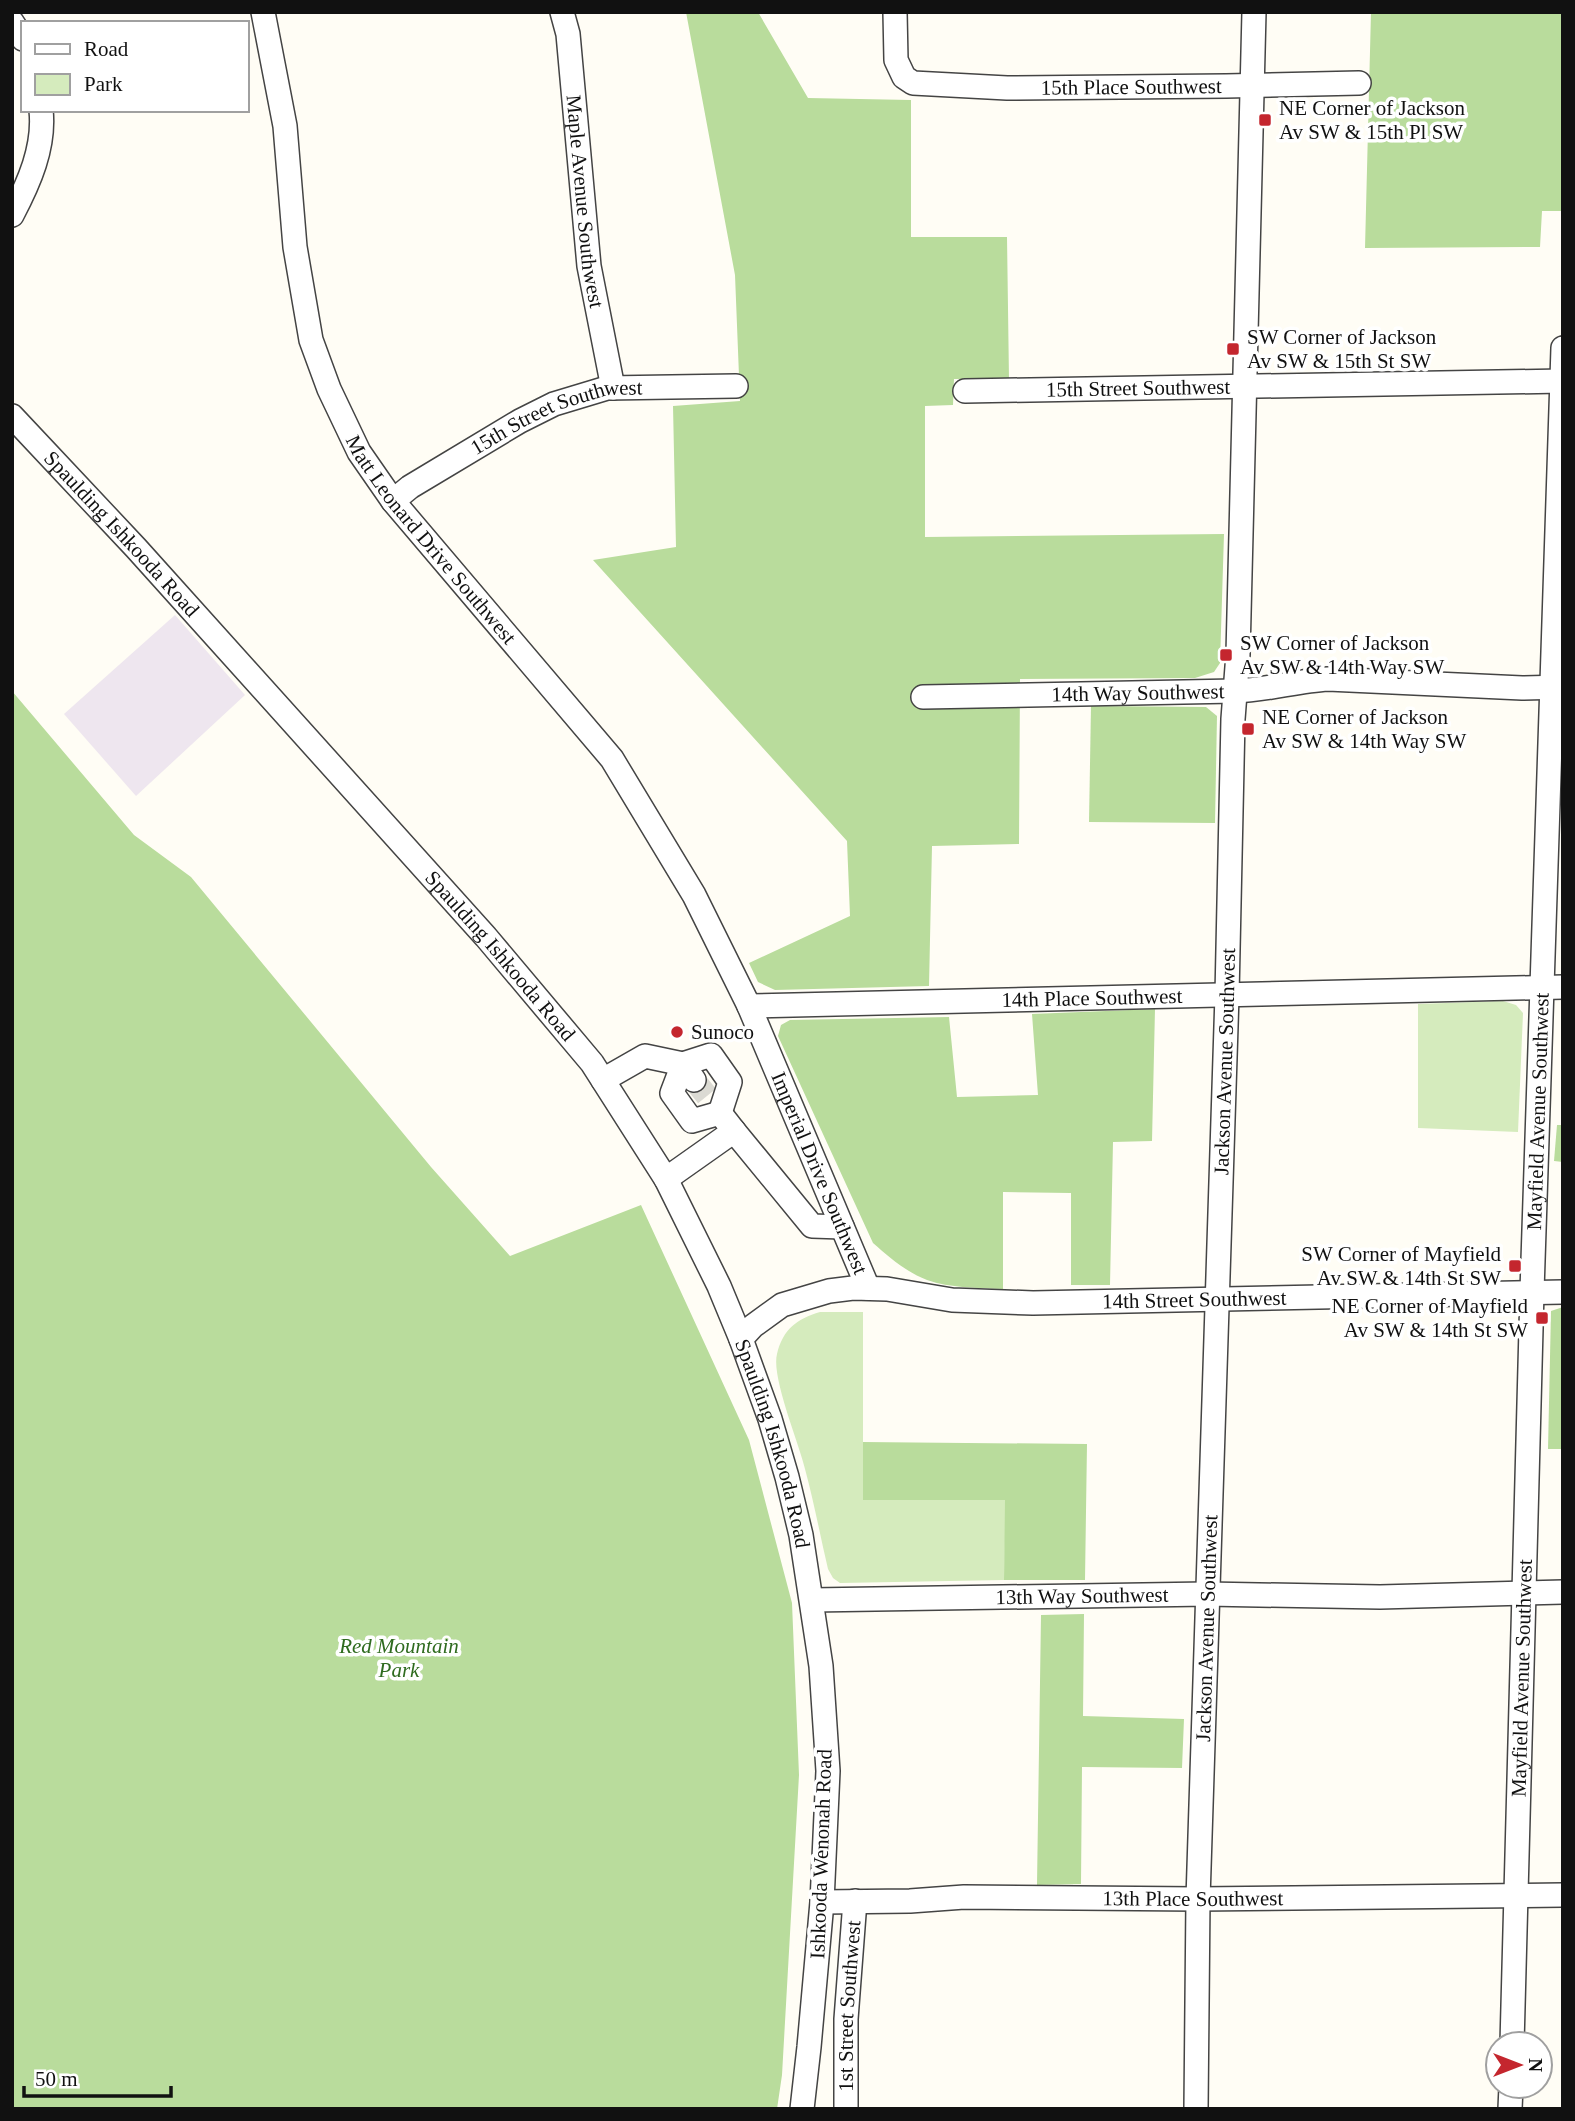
<svg xmlns="http://www.w3.org/2000/svg" width="1575" height="2121" viewBox="0 0 1575 2121" font-family="Georgia,serif">
<style>
.industrial{fill:#eee6ef}
.green{fill:#d5ebbd}
.forest{fill:#b9dc9c}
.lines{fill:none;stroke-linecap:round;stroke-linejoin:round}
.minor-tunnel{stroke:#dbdad3;stroke-width:23;stroke-dasharray:23 11;stroke-linecap:butt}
.minor-casing{stroke:#444;stroke-width:26}
.minor{stroke:#fff;stroke-width:23}
.poi-dot{fill:#c4262e;stroke:#fff;stroke-width:2.5}
.labels{text-anchor:middle;dominant-baseline:central;stroke-width:7;stroke-linejoin:round;paint-order:stroke}
.street-label{font-size:21px;fill:#111;stroke:#fff}
.poi-label{font-size:21px;fill:#111;stroke:#fff;text-anchor:start}
.park-label{font-size:21px;font-style:italic;fill:#2f6b1f;stroke:#fff}
</style>
<rect width="100%" height="100%" fill="#fffdf5"/>
<polygon class="industrial" points="175,615 245,695 136,796 64,714"/>
<g class="green">
<polygon points="1503,1001 1516,1005 1523,1013 1518,1132 1418,1128 1418,1004"/>
<path d="M820 1312H863V1500H1006L1004 1580 840 1583 833 1578 828 1569C820 1535 814 1502 805 1469 799 1443 771 1377 777 1354 783 1329 797 1319 820 1312Z"/>
</g>
<g class="forest">
<polygon points="686,12 758,12 808,98 911,100 911,237 1007,237 1009,379 954,379 953,405 925,406 925,537 1224,534 1220,663 1214,672 1195,678 1020,679 1019,844 932,846 929,986 775,990 758,982 749,963 850,916 847,841 593,560 676,547 673,406 740,401 735,275"/>
<polygon points="1371,12 1563,12 1563,211 1542,211 1540,247 1365,248"/>
<polygon points="12,691 134,835 191,877 431,1167 510,1256 641,1205 749,1440 792,1603 799,1775 782,2075 777,2109 12,2109"/>
<polygon points="1091,706 1206,707 1217,716 1215,823 1089,822"/>
<path d="M1155 1009 1152 1141 1113 1142 1110 1285H1071V1193L1003 1192V1289C978 1288 950 1288 927 1280 906 1272 889 1257 873 1243L778 1036 781 1025 790 1020 949 1017 957 1097 1038 1095 1032 1014Z"/>
<polygon points="1557,1125 1563,1125 1563,1162 1554,1161"/>
<polygon points="1563,1307 1563,1449 1548,1449 1551,1311"/>
<polygon points="863,1442 1087,1444 1085,1580 1004,1580 1005,1500 863,1500"/>
<polygon points="1084,1614 1083,1716 1184,1719 1182,1768 1082,1767 1081,1884 1037,1885 1041,1615"/>
</g>
<g class="lines">
<polyline class="minor-tunnel" points="694,1080 707,1096"/>
<defs>
<g id="minor">
<path id="s1" d="M263 12 285 126 295 247 311 340 329 389 359 452 393 501 612 759 694 895 749 1006 868 1288"/>
<path id="s2" d="M562 12 568 34 589 266 613 388"/>
<path id="s3" d="M895 12 896 60 904 77 913 83 1007 88 1226 86 1359 83"/>
<polyline points="12,22 23,39"/>
<path d="M12 215C29 183 45 147 41 110"/>
<path id="s4" d="M965 391 1563 381"/>
<path id="s5" d="M12 416 136 548 486 937 592 1063 666 1179 719 1286 741 1339 770 1419 787 1477 801 1535 821 1666 828 1771 822 1902 809 2047 802 2109"/>
<path id="s6" d="M393 501 410 487 520 421 554 404 607 388 736 386"/>
<path id="s7" d="M923 697 1235 691C1267 690 1297 681 1328 679L1522 688 1563 687"/>
<path id="s8" d="M749 1006 1563 987"/>
<polyline points="603,1080 645,1056 683,1064 672,1093 692,1121 720,1113 734,1131 666,1179"/>
<polyline points="694,1080 683,1064 711,1055 730,1082 720,1113"/>
<polyline points="734,1131 812,1226 842,1227"/>
<path id="s9" d="M741 1339 753 1326 782 1305 829 1291 853 1288 887 1289 952 1300 1033 1303 1563 1292"/>
<path id="s10" d="M812 1600 1207 1594 1380 1597 1563 1592"/>
<path id="s11" d="M822 1902 910 1901 964 1897 1198 1899 1563 1895"/>
<path id="s12" d="M1512 2044 1532 1291 1563 348"/>
<path id="s13" d="M846 2109V2019L855 1901"/>
<path id="s14" d="M1196 2109 1198 1899 1227 995 1233 719 1238 654 1254 12"/>
<polyline points="1510,2109 1511,2086"/>
</g>
</defs>
<use href="#minor" class="minor-casing"/>
<use href="#minor" class="minor"/>
</g>
<g class="poi-dot">
<rect x="1258" y="113" width="14" height="14" rx="3.5"/>
<rect x="1226" y="342" width="14" height="14" rx="3.5"/>
<rect x="1219" y="648" width="14" height="14" rx="3.5"/>
<rect x="1241" y="722" width="14" height="14" rx="3.5"/>
<circle cx="677" cy="1032" r="7"/>
<rect x="1508" y="1259" width="14" height="14" rx="3.5"/>
<rect x="1535" y="1311" width="14" height="14" rx="3.5"/>
</g>
<g class="labels">
<g class="street-label">
<text stroke="none"><textPath href="#s3" startOffset="296">15th Place Southwest</textPath></text>
<text stroke="none"><textPath href="#s2" startOffset="191">Maple Avenue Southwest</textPath></text>
<text stroke="none"><textPath href="#s4" startOffset="173">15th Street Southwest</textPath></text>
<text stroke="none"><textPath href="#s6" startOffset="187">15th Street Southwest</textPath></text>
<text stroke="none"><textPath href="#s5" startOffset="161">Spaulding Ishkooda Road</textPath></text>
<text stroke="none"><textPath href="#s1" startOffset="567">Matt Leonard Drive Southwest</textPath></text>
<text stroke="none"><textPath href="#s7" startOffset="215">14th Way Southwest</textPath></text>
<text stroke="none"><textPath href="#s5" startOffset="728">Spaulding Ishkooda Road</textPath></text>
<text stroke="none"><textPath href="#s8" startOffset="343">14th Place Southwest</textPath></text>
<text stroke="none"><textPath href="#s14" startOffset="1048">Jackson Avenue Southwest</textPath></text>
<text stroke="none"><textPath href="#s12" startOffset="933">Mayfield Avenue Southwest</textPath></text>
<text stroke="none"><textPath href="#s1" startOffset="1316">Imperial Drive Southwest</textPath></text>
<text stroke="none"><textPath href="#s9" startOffset="469">14th Street Southwest</textPath></text>
<text stroke="none"><textPath href="#s5" startOffset="1293">Spaulding Ishkooda Road</textPath></text>
<text stroke="none"><textPath href="#s10" startOffset="270">13th Way Southwest</textPath></text>
<text stroke="none"><textPath href="#s14" startOffset="481">Jackson Avenue Southwest</textPath></text>
<text stroke="none"><textPath href="#s12" startOffset="366">Mayfield Avenue Southwest</textPath></text>
<text transform="translate(821 1854) rotate(-88)">Ishkooda Wenonah Road</text>
<text stroke="none"><textPath href="#s11" startOffset="371">13th Place Southwest</textPath></text>
<text stroke="none"><textPath href="#s13" startOffset="103">1st Street Southwest</textPath></text>
</g>
<g class="poi-label">
<text x="1279" y="108">NE Corner of Jackson<tspan x="1279" dy="24">Av SW &amp; 15th Pl SW</tspan></text>
<text x="1247" y="337">SW Corner of Jackson<tspan x="1247" dy="24">Av SW &amp; 15th St SW</tspan></text>
<text x="1240" y="643">SW Corner of Jackson<tspan x="1240" dy="24">Av SW &amp; 14th Way SW</tspan></text>
<text x="1262" y="717">NE Corner of Jackson<tspan x="1262" dy="24">Av SW &amp; 14th Way SW</tspan></text>
<text x="691" y="1032">Sunoco</text>
<text x="1501" y="1254" text-anchor="end">SW Corner of Mayfield<tspan x="1501" dy="24">Av SW &amp; 14th St SW</tspan></text>
<text x="1528" y="1306" text-anchor="end">NE Corner of Mayfield<tspan x="1528" dy="24">Av SW &amp; 14th St SW</tspan></text>
</g>
<g class="park-label">
<text x="399" y="1646">Red Mountain<tspan x="399" dy="24">Park</tspan></text>
</g>
</g>
<rect width="1575" height="2121" fill="none" stroke="#111111" stroke-width="28"/>
<rect x="21" y="21" width="228" height="91" fill="#ffffff" stroke="#a0a0a0" stroke-width="2"/>
<rect x="35" y="44" width="35" height="10" fill="#ffffff" stroke="#a0a0a0" stroke-width="2"/>
<text x="84" y="56" font-size="21" fill="#111111">Road</text>
<rect x="35" y="74" width="35" height="21" fill="#d5ebbd" stroke="#a0a0a0" stroke-width="2"/>
<text x="84" y="91" font-size="21" fill="#111111">Park</text>
<g transform="translate(1519 2065) rotate(90)"><circle r="33" fill="#ffffff" stroke="#a0a0a0" stroke-width="2"/>
<path d="M0-5L12 26L0 18L-12 26Z" fill="#c4262e"/>
<text y="-10" font-size="19" font-weight="bold" text-anchor="middle" fill="#111111">N</text>
</g>
<path d="M24 2086v10h147v-10" fill="none" stroke="#111111" stroke-width="3.5"/>
<text x="35" y="2086" font-size="21" fill="#111111" stroke="#ffffff" stroke-width="5" paint-order="stroke">50 m</text>
</svg>
